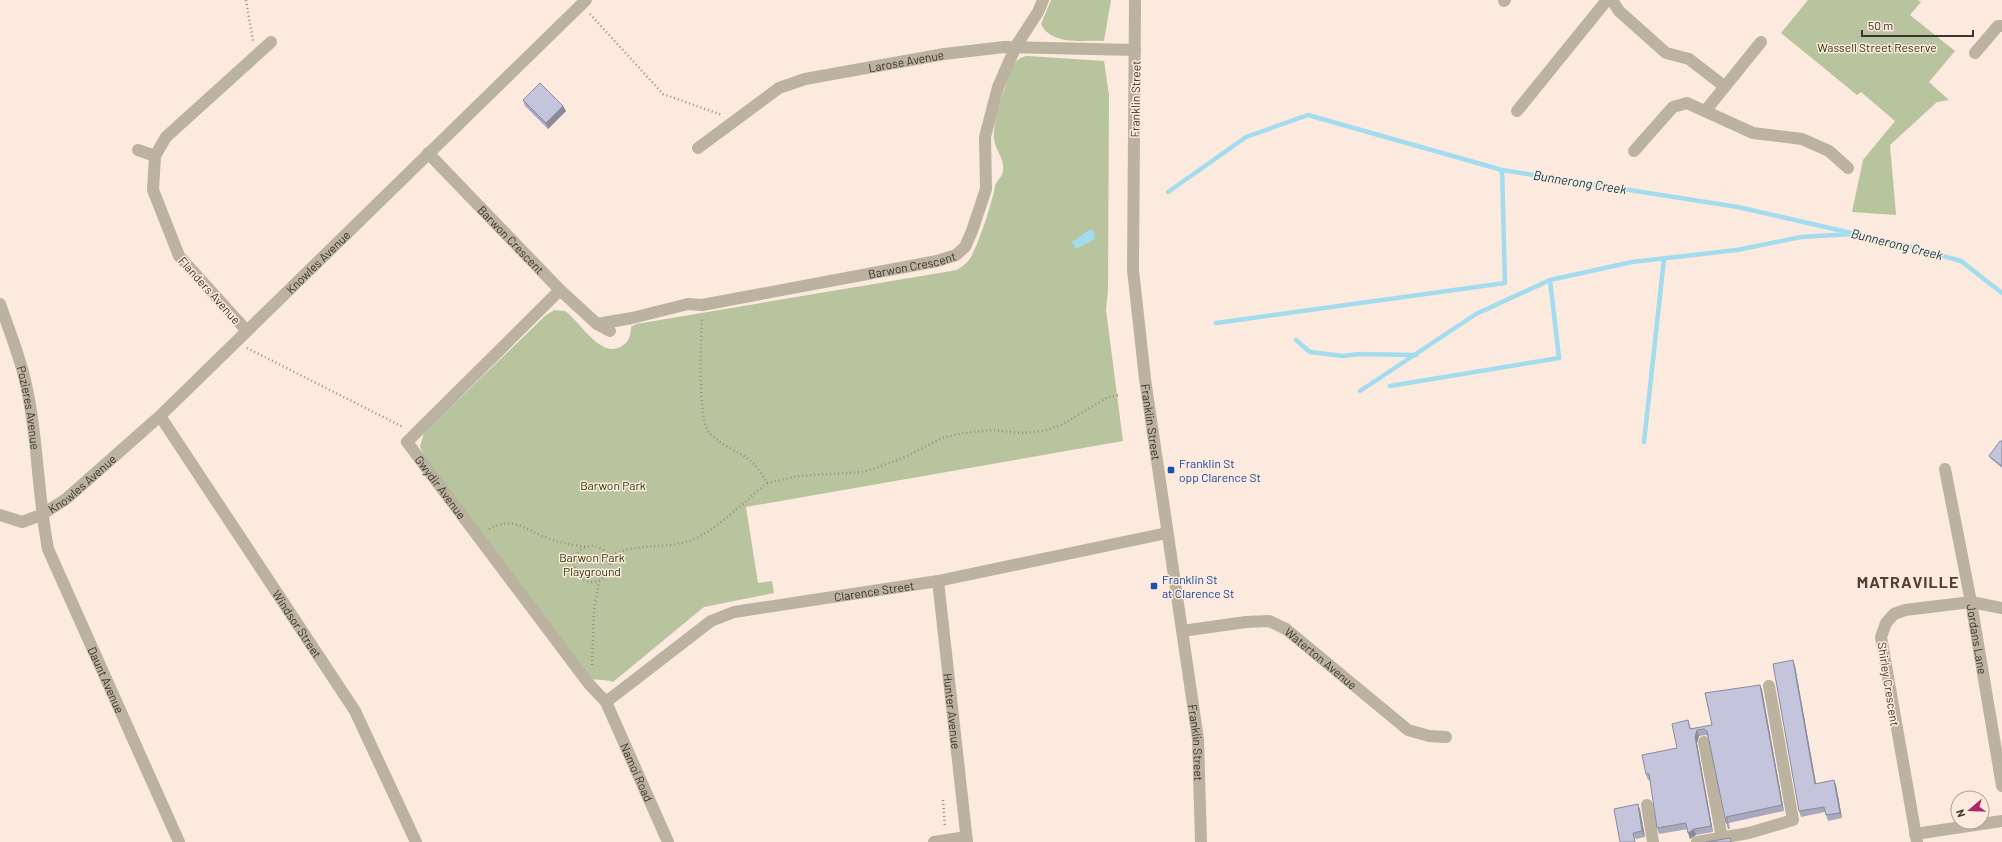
<svg xmlns="http://www.w3.org/2000/svg" width="2002" height="842" viewBox="0 0 2002 842" font-family="Barlow,sans-serif">
<style>
.green{fill:#b8c49e}
.water{fill:#a2dcee}
.lines{fill:none;stroke-linecap:round;stroke-linejoin:round}
.stream{stroke:#a2dcee;stroke-width:4.5}
.path{stroke:#9c8e86;stroke-width:2.5;stroke-dasharray:1 3;stroke-linecap:butt}
.minor{stroke:#bbb39f;stroke-width:12}
.wall{fill:#a9a9bd}
.shaded-wall{fill:#898a9a}
.building{fill:#c4c5dc;stroke:#898a9a}
.transit-dot{fill:#1a4fb4;stroke:#fdeadf;stroke-width:1.5}
.labels{text-anchor:middle;dominant-baseline:central;stroke-width:3;stroke-linejoin:round;paint-order:stroke}
.park-label{font-size:12px;fill:#2d3904;stroke:#fdeadf}
.street-label{font-size:12px;fill:#3d342f;stroke:#fdeadf}
.transit-label{font-size:12px;fill:#164399;stroke:#fdeadf;text-anchor:start}
.water-label{font-size:13px;font-style:italic;fill:#0c404d;stroke:#fdeadf}
.district-label{font-size:16px;font-weight:bold;letter-spacing:1px;fill:#534035;stroke:#fdeadf}
</style>
<rect width="100%" height="100%" fill="#fdeadf"/>
<g class="green">
<path d="M1051 0H1111L1104 41C1085 40 1051 46 1041 24Z"/>
<polygon points="1808,0 1918,0 1921,2 1910,15 1955,51 1929,82 1949,100 1937,102 1890,145 1896,215 1852,212 1863,160 1895,121 1861,92 1857,95 1781,33"/>
<path d="M1028 56 1104 61 1109 95 1108 290 1106 310 1123 441 746 507 758 583 772 581 774 593 704 607 613 682C605 679 599 681 591 679L425 459 420 446 424 433 545 316 554 310 565 311C580 321 601 360 622 346 629 342 631 335 631 327L636 324 957 270C961 267 966 264 969 260 977 249 993 201 995 186 996 181 1003 177 1003 170 1005 159 995 150 994 139 992 123 1007 77 1015 63 1018 59 1023 56 1028 56Z"/>
</g>
<polygon class="water" points="1089,230 1094,231 1095,239 1076,249 1072,242"/>
<g class="lines">
<g class="stream">
<polyline points="1168,192 1246,137 1308,115 1502,170 1738,207 1908,246 1961,261 2002,293"/>
<polyline points="1216,323 1505,283 1502,170"/>
<polyline points="1296,340 1310,352 1343,356 1360,354 1416,355"/>
<polyline points="1390,386 1559,358 1550,280"/>
<polyline points="1360,391 1476,314 1550,280 1632,262 1737,250 1801,237 1852,234"/>
<polyline points="1644,442 1664,259"/>
</g>
<g class="path">
<polyline points="246,0 253,41"/>
<polyline points="590,14 663,94 722,115"/>
<polyline points="247,348 403,427"/>
<polyline points="767,483 799,476 864,472 903,458 942,438 964,433 993,430 1021,433 1044,431 1063,424 1108,397 1120,395"/>
<path d="M489 529C514 516 524 529 547 538 560 543 573 545 587 547"/>
<circle cx="592" cy="564" r="18"/>
<path d="M608 557C634 542 661 550 689 541 714 533 746 500 767 483 751 451 733 455 710 434 697 422 701 337 702 317"/>
<polyline points="592,665 594,611 599,581"/>
<polyline points="943,800 945,827"/>
</g>
<g class="minor">
<path id="s1" d="M1135 0 1133 270 1145 379 1198 739 1201 842"/>
<polyline points="1612,0 1619,11 1666,53 1689,59 1724,86"/>
<polyline points="1504,1 1505,0"/>
<polyline points="1975,53 1998,26 2002,26"/>
<polyline points="1706,110 1761,42"/>
<polyline points="1517,111 1607,0"/>
<path id="s2" d="M698 148 779 88 805 79 944 54 1004 47 1135 50"/>
<polyline points="138,150 155,156"/>
<polyline points="1634,151 1673,107 1687,103 1753,133 1802,139 1829,151 1848,168"/>
<path id="s3" d="M428 153 560 290 597 324 610 331"/>
<path id="s4" d="M560 290 407 442 589 684 606 702 668 842"/>
<path id="s5" d="M0 304C8 327 18 352 24 376 38 432 37 492 48 549L179 842"/>
<path id="s6" d="M597 324 632 318 688 304 702 305 937 261 956 255 965 247 972 231 986 189 985 137 998 87 1016 46 1038 12 1043 0"/>
<polyline points="247,331 179,256 153,190 155,156 166,137 271,42"/>
<path id="s7" d="M160 416 355 711 416 842"/>
<path id="s8" d="M1945 469 1971 602 2002 786"/>
<path id="s9" d="M0 515 22 522 41 515 66 499 160 416 586 0"/>
<path id="s10" d="M938 581 967 842"/>
<path id="s11" d="M1182 631 1246 622 1269 621 1286 629 1408 730 1429 736 1446 737"/>
<path id="s12" d="M606 702 711 621 734 612 938 581 1167 533"/>
<polyline points="1704,742 1722,838"/>
<polyline points="1647,805 1653,842"/>
<polyline points="1915,834 2002,821"/>
<polyline points="934,842 966,837"/>
<polyline points="1697,842 1749,833 1793,820 1769,686"/>
<polyline points="1917,842 1881,637 1886,623 1894,614 1905,610 1971,602 2002,608"/>
</g>
</g>
<g class="wall">
<polygon points="523,100 563,106 566,111 548,129 525,106"/>
<polygon points="2002,441 2002,468 1990,458 1989,456"/>
<polygon points="1795,666 1816,784 1836,785 1842,818 1828,821 1825,812 1801,817 1799,811"/>
<polygon points="1760,685 1762,690 1784,811 1729,823 1730,829 1728,829 1726,823 1708,736 1706,735 1699,736 1697,743 1713,832 1696,835 1690,839 1688,829 1659,834 1657,828 1650,780 1648,780 1646,774 1677,748 1688,720 1691,729 1712,725"/>
<polygon points="1638,804 1640,810 1645,837 1636,839 1614,809"/>
</g>
<g class="shaded-wall">
<polygon points="563,106 566,111 548,129 546,123"/>
<polygon points="1793,660 1795,666 1817,789 1815,784"/>
<polygon points="1760,685 1762,690 1784,811 1782,805"/>
<polygon points="1697,730 1699,736 1697,743 1713,832 1711,826 1695,737"/>
<polygon points="1834,780 1836,785 1842,818 1840,813"/>
<polygon points="1638,804 1640,810 1645,837 1642,831"/>
<polygon points="1694,829 1696,835 1690,839 1688,833"/>
</g>
<g class="building">
<polygon points="540,83 563,106 546,123 523,100"/>
<polygon points="2000,441 2002,441 2002,466 1989,456"/>
<polygon points="1793,660 1815,784 1834,780 1840,813 1826,815 1824,807 1799,811 1773,664"/>
<polygon points="1760,685 1782,805 1726,817 1728,823 1726,823 1707,731 1704,729 1697,730 1695,737 1711,826 1694,829 1688,833 1686,823 1657,828 1649,774 1646,774 1642,755 1677,748 1672,724 1688,720 1690,729 1712,725 1705,693"/>
<polygon points="1638,804 1642,831 1633,833 1635,842 1620,842 1614,809"/>
<polygon points="1730,838 1731,842 1706,842"/>
</g>
<g class="transit-dot">
<rect x="1167" y="466" width="8" height="8" rx="2"/>
<rect x="1150" y="582" width="8" height="8" rx="2"/>
</g>
<g class="labels">
<g class="park-label">
<text x="1877" y="47">Wassell Street Reserve</text>
<text x="613" y="485">Barwon Park</text>
<text x="592" y="557">Barwon Park<tspan x="592" dy="14">Playground</tspan></text>
</g>
<g class="street-label">
<text stroke="none"><textPath href="#s2" startOffset="231">Larose Avenue</textPath></text>
<text transform="translate(1135 99) rotate(-89)">Franklin Street</text>
<text stroke="none"><textPath href="#s3" startOffset="120">Barwon Crescent</textPath></text>
<text stroke="none"><textPath href="#s9" startOffset="419">Knowles Avenue</textPath></text>
<text stroke="none"><textPath href="#s6" startOffset="321">Barwon Crescent</textPath></text>
<text transform="translate(210 290) rotate(48)">Flanders Avenue</text>
<text stroke="none"><textPath href="#s5" startOffset="108">Pozieres Avenue</textPath></text>
<text stroke="none"><textPath href="#s1" startOffset="423">Franklin Street</textPath></text>
<text stroke="none"><textPath href="#s9" startOffset="95">Knowles Avenue</textPath></text>
<text stroke="none"><textPath href="#s4" startOffset="272">Gwydir Avenue</textPath></text>
<text stroke="none"><textPath href="#s12" startOffset="299">Clarence Street</textPath></text>
<text stroke="none"><textPath href="#s7" startOffset="249">Windsor Street</textPath></text>
<text stroke="none"><textPath href="#s8" startOffset="173">Jordans Lane</textPath></text>
<text stroke="none"><textPath href="#s11" startOffset="152">Waterton Avenue</textPath></text>
<text stroke="none"><textPath href="#s5" startOffset="394">Daunt Avenue</textPath></text>
<text transform="translate(1889 684) rotate(81)">Shirley Crescent</text>
<text stroke="none"><textPath href="#s10" startOffset="131">Hunter Avenue</textPath></text>
<text stroke="none"><textPath href="#s1" startOffset="747">Franklin Street</textPath></text>
<text stroke="none"><textPath href="#s4" startOffset="620">Namoi Road</textPath></text>
</g>
<g class="transit-label">
<text x="1179" y="463">Franklin St<tspan x="1179" dy="14">opp Clarence St</tspan></text>
<text x="1162" y="579">Franklin St<tspan x="1162" dy="14">at Clarence St</tspan></text>
</g>
<g class="water-label">
<text transform="translate(1580 182) rotate(9)">Bunnerong Creek</text>
<text transform="translate(1897 244) rotate(14)">Bunnerong Creek</text>
</g>
<g class="district-label">
<text x="1908" y="581">MATRAVILLE</text>
</g>
</g>
<g transform="translate(1970 810) rotate(251)"><circle r="19" fill="#fdeadf" stroke="#b0a199"/>
<path d="M0-3L7 15L0 10L-7 15Z" fill="#ae2669"/>
<text y="-6" font-size="11" font-weight="bold" text-anchor="middle" fill="#3d342f">N</text>
</g>
<path d="M1862 30v6h111v-6" fill="none" stroke="#3d342f" stroke-width="2"/>
<text x="1868" y="30" font-size="12" fill="#3d342f" stroke="#fdeadf" stroke-width="3" paint-order="stroke">50 m</text>
</svg>
